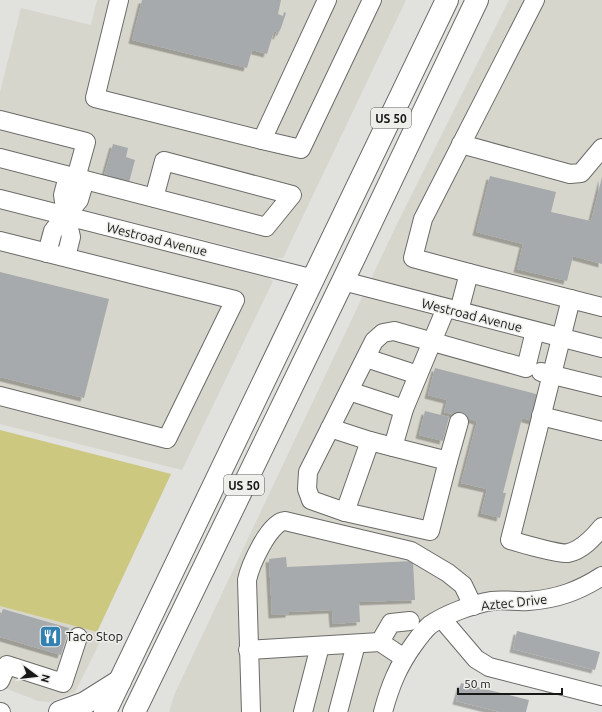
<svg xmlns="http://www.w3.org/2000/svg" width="602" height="712" viewBox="0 0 602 712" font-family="Ubuntu,sans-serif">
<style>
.built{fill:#d6d6cc}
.green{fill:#ccc87f}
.building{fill:#a7aaac;filter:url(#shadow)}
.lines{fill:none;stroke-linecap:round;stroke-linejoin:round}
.minor-casing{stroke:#6b6b69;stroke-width:20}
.highway-casing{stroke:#6b6b69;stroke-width:24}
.minor{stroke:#fff;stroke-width:18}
.highway{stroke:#fff;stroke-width:22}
.labels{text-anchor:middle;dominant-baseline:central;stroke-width:3;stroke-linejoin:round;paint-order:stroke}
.shield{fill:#eeeeeb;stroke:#585857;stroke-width:1}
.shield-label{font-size:12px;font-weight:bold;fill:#181817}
.street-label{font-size:13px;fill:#181817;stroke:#eeeeeb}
.poi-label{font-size:13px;fill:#181817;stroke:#eeeeeb;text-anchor:start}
</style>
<defs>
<filter id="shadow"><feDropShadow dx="-3.5" dy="3.5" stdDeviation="0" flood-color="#0004"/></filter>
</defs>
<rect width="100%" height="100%" fill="#e1e1de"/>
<g class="built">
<polygon points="97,0 406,0 283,258 276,258 0,189 0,92 21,8 91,25"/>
<polygon points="509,0 602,0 602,576 508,600 430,625 383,712 169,712 175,693 396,226"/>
<polygon points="0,209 265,276 273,281 182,470 0,424"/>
<polygon points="0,606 104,634 75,692 50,702 38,701 0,686"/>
</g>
<polygon class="green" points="0,430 171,474 97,632 0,606"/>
<g class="building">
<polygon points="142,0 281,0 278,14 283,16 284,12 286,13 281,28 277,36 275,35 277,32 274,31 267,54 252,50 247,68 132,40"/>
<polygon points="113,144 128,148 126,157 135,160 128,186 103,179"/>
<polygon points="490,176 556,192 551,212 591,221 602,177 602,264 573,256 567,281 517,269 523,244 476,232"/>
<polygon points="0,272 109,299 84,398 0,377"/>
<polygon points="435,368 540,395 533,421 522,418 503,493 506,493 500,518 481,513 487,489 461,483 477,421 444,412 447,400 428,395"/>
<polygon points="425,411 449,417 443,441 419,435"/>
<polygon points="286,557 287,567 413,561 415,600 359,602 360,622 333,624 332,610 289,612 289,614 272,615 269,559"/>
<polygon points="3,609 69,628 61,655 0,637 0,617"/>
<polygon points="517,631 600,652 595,670 513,649"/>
<polygon points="461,683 529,700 526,712 500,712 456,701"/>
</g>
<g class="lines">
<defs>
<g id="minor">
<polyline points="119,0 95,98 262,140 327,0"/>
<polyline points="0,120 86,142 76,178"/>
<polyline points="262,140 301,149 372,0"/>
<polyline points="461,144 570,174 581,173 602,148"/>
<polyline points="0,158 266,227 292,195 164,161 154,198"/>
<polyline points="68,176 63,195 66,215 79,200 85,180"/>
<polyline points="0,199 314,279"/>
<polyline points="0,241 235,300 167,439 0,396"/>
<polyline points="47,253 53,231 66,215"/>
<polyline points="66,257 71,237 66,215"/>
<polyline points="469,273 602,307"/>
<polyline points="343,281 602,348"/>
<path d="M571 299 510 540C519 543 562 555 568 553 582 550 593 538 602 527"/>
<polyline points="446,308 404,409 393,447 370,441 345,512 311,500 307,489 308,472 374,341 383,333 394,331 526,368 535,331"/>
<polyline points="459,311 469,273 413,258 423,219 535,0"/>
<polyline points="366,358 418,375"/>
<polyline points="541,372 602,387"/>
<polyline points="349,391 404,409"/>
<polyline points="541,416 602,431"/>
<polyline points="330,428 370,441"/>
<polyline points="448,461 459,422"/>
<polyline points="345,512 430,531 448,461 393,447"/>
<polyline points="442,619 476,659 489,667 602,696"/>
<polyline points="380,642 391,623 410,621"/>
<polyline points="248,650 380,642 404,658"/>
<polyline points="0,681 7,665 63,683 78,637"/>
<polyline points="0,712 1,712"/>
<path d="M251 712 247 580C250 566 269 522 285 521L411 551 448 573 463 585 473 606"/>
<polyline points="303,712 320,646"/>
<polyline points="338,712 356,644"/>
<path d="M383 712C390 686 398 666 414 644 419 637 424 630 430 625 446 614 473 604 492 601 504 599 516 602 528 601 557 599 579 591 602 576"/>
</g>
<g id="highway">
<polyline points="60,712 85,703 120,681"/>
<polyline points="105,712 447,0"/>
<polyline points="134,712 343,281 477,0"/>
</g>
</defs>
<use href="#minor" class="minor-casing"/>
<use href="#highway" class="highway-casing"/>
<use href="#minor" class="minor"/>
<use href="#highway" class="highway"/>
</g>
<defs>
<symbol id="restaurant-square" viewBox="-11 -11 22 22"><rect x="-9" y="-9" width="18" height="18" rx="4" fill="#3181b2" stroke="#eeeeeb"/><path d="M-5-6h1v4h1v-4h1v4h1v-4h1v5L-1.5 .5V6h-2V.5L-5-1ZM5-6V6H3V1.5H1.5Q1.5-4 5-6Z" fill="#fff"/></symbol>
</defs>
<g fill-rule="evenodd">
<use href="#restaurant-square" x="38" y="624" width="25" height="25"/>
</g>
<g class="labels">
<g class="shield">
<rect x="371" y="108" width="40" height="20" rx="3"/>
<rect x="224" y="475" width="40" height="20" rx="3"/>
</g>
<g class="shield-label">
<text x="391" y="118">US 50</text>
<text x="244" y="485">US 50</text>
</g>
<g class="street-label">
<text transform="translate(157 239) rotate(14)">Westroad Avenue</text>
<text transform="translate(472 315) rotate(14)">Westroad Avenue</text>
<text transform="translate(514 602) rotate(-6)">Aztec Drive</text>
</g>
<g class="poi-label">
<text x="66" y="636">Taco Stop</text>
</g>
</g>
<g transform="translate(36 676) rotate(105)" stroke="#eeeeeb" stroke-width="3" paint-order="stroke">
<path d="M0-3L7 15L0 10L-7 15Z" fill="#181817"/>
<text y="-6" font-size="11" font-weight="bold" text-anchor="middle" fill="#181817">N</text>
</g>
<path d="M458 688v6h104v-6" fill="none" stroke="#181817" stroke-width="2"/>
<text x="464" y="688" font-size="12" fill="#181817" stroke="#eeeeeb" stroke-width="3" paint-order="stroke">50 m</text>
</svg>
